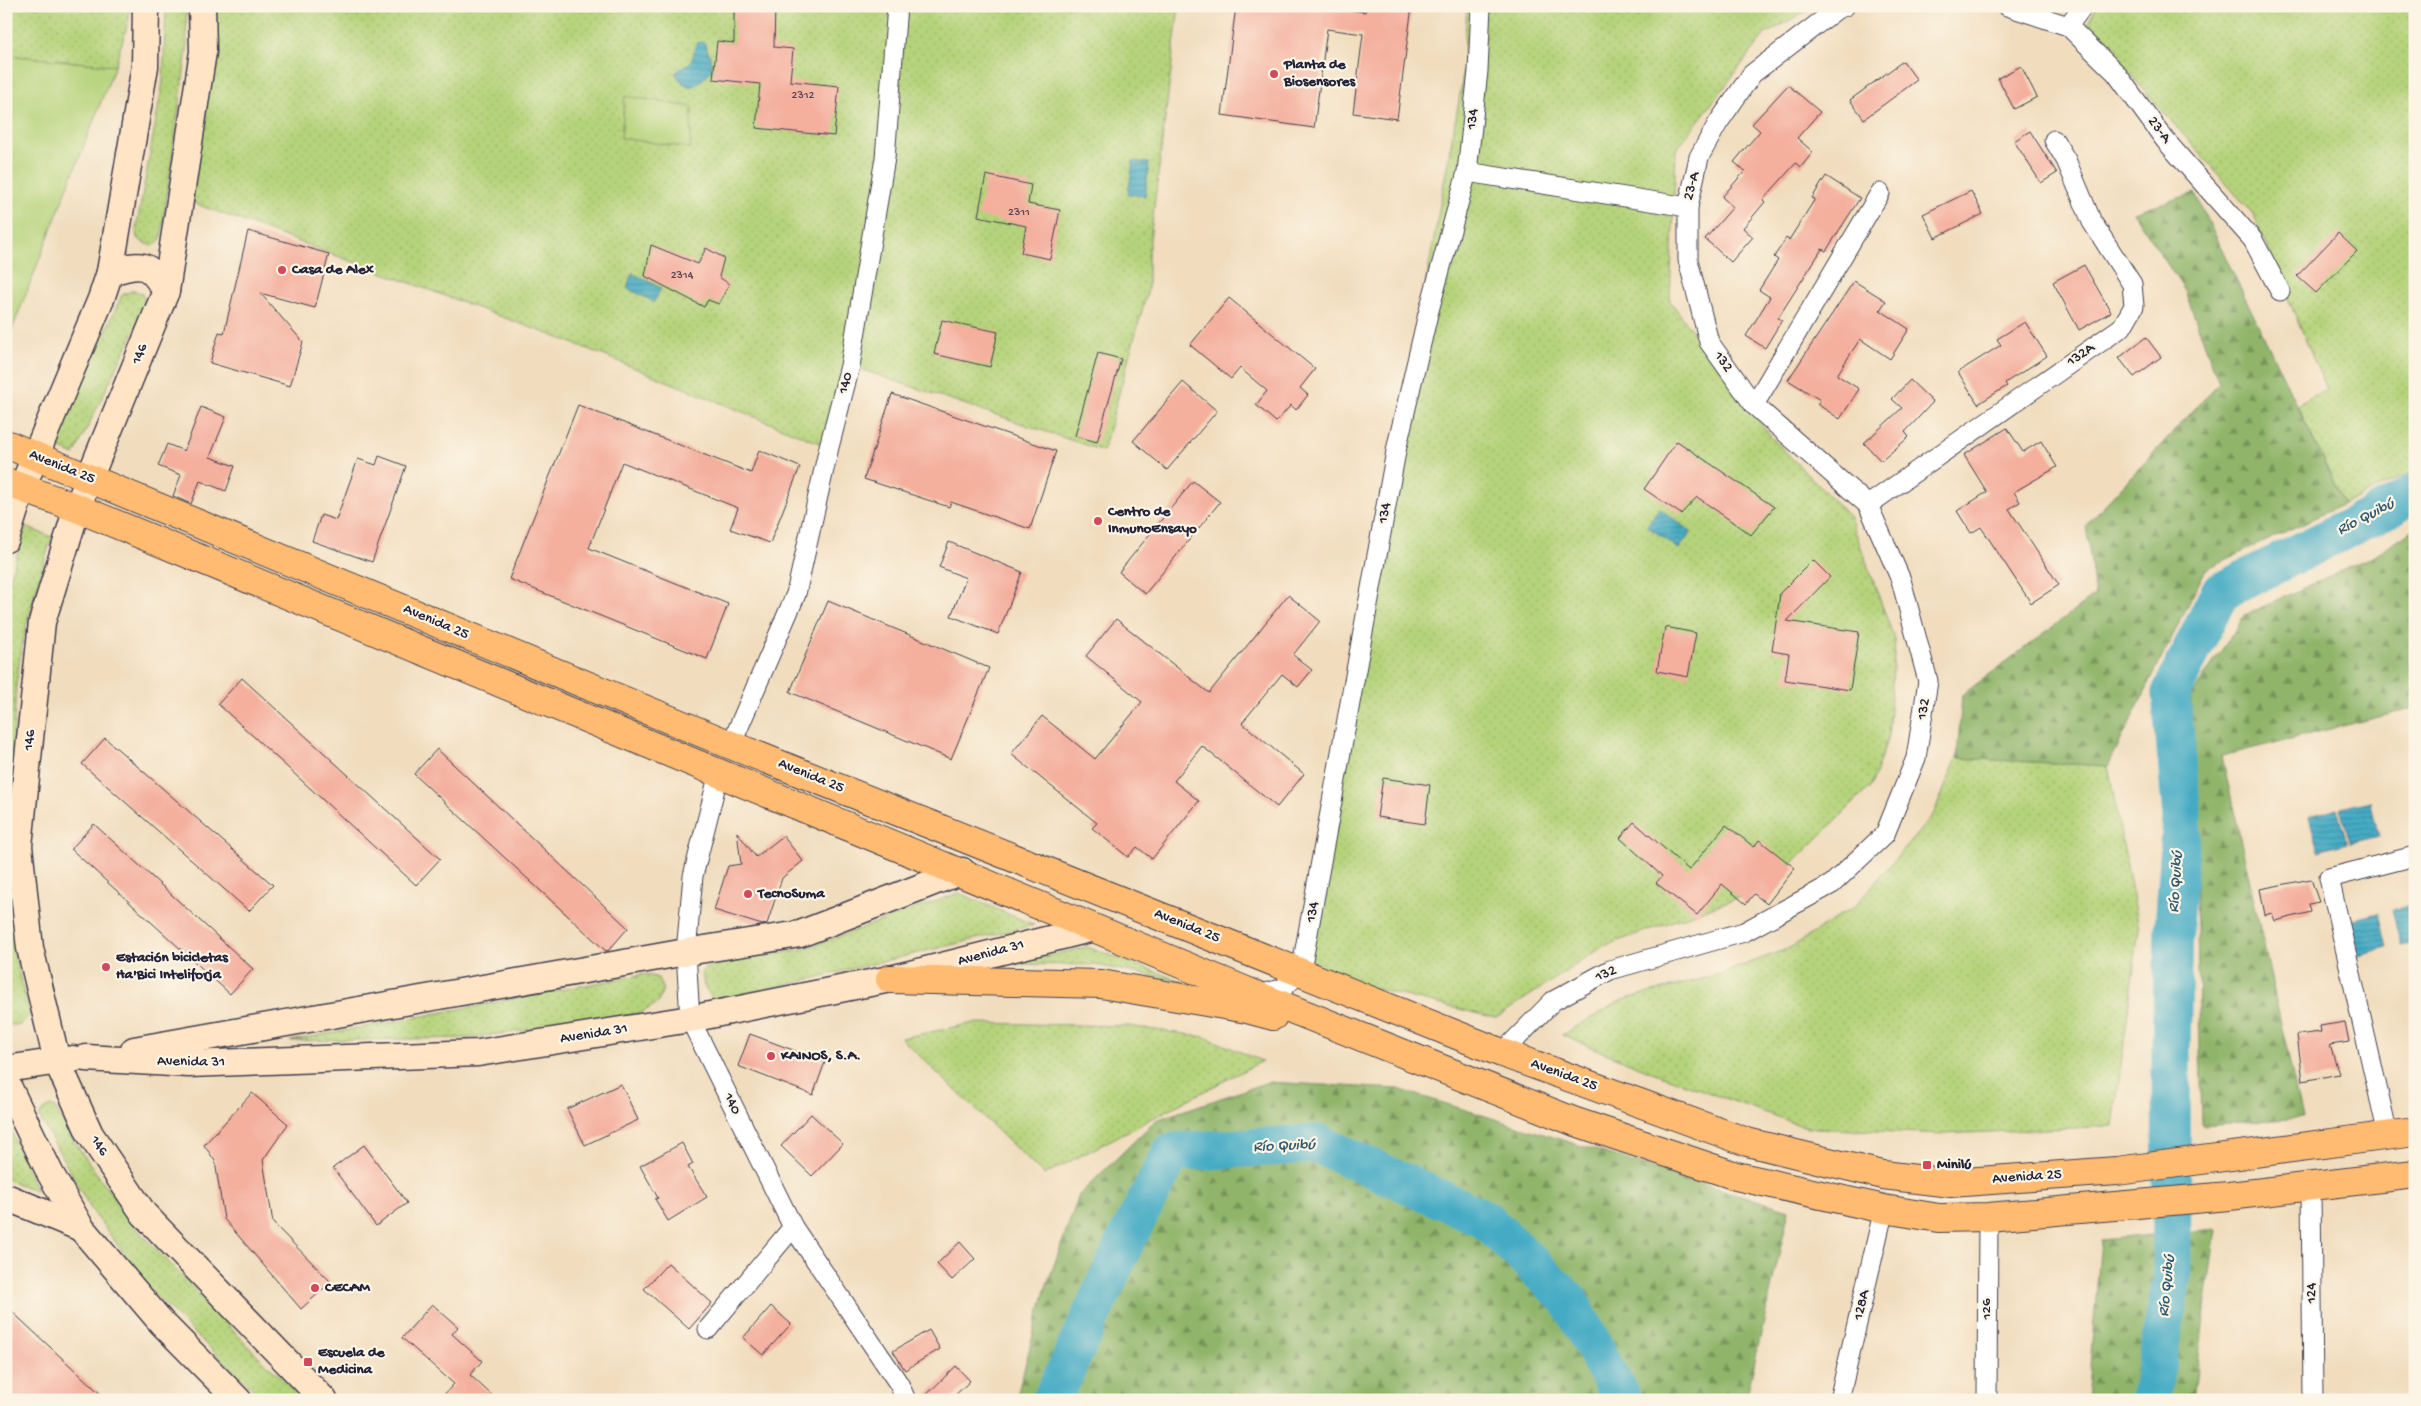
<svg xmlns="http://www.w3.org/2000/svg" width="2421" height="1406" viewBox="0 0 2421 1406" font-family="'Gochi Hand',sans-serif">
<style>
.grass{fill:url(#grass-dots);stroke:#6c7a5a}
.forest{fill:url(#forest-firs);stroke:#596c52}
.garden{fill:#b5d37a;stroke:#6c7a5a}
.water{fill:url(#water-rules);stroke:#346680}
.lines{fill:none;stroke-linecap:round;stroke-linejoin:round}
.river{stroke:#45abc4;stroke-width:39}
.building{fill:#f4af9d}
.street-casing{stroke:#413e4f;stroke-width:21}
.secondary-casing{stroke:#413e4f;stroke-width:29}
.primary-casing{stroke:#413e4f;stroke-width:30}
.street{stroke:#fff;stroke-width:19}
.secondary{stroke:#ffe4c6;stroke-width:26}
.primary{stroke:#febb71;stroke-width:28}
.poi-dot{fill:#d1495b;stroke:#fcf5e5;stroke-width:2}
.labels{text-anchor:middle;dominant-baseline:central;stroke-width:4.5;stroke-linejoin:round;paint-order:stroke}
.number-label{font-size:12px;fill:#564554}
.poi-label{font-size:15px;font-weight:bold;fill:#22223b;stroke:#fcf5e5;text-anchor:start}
.street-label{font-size:15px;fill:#22223b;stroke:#fcf5e5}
.water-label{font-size:16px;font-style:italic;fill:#305972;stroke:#fcf5e5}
</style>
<defs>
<pattern id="grass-dots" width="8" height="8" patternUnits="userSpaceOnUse" patternTransform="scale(1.25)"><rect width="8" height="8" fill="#b5d37a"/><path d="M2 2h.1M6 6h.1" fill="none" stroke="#9bb56a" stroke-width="1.8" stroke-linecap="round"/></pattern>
<pattern id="forest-firs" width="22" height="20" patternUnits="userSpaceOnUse" patternTransform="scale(1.25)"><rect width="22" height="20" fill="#90b56a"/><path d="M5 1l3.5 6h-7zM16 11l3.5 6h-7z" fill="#759358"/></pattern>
<pattern id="water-rules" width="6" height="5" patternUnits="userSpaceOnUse" patternTransform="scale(1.25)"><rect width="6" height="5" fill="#45abc4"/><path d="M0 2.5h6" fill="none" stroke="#398ba0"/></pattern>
</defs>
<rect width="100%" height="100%" fill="#fcf5e5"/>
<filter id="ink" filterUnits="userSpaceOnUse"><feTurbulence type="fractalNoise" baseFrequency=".02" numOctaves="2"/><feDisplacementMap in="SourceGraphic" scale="10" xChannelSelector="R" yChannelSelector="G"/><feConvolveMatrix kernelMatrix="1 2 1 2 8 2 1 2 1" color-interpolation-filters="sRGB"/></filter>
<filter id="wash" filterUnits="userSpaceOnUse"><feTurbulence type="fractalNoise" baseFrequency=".0096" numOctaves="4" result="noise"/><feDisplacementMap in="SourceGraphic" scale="20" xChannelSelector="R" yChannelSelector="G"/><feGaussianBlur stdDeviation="1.12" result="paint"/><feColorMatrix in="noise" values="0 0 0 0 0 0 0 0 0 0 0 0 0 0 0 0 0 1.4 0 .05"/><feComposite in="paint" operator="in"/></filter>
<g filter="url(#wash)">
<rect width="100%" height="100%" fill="#f1ddbe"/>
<g class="grass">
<polygon points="6,6 129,6 129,19 115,66 6,55"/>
<polygon points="166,6 186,6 187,49 161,239 154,246 146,244 137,238 136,230 163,82"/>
<polygon points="202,6 1179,6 1148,256 1148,289 1103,451 851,366 829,447 578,345 180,198"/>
<polygon points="1467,6 1816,6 1765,34 1676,150 1670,301 1771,437 1850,517 1895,641 1888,737 1871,786 1768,887 1604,946 1496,1018 1301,971 1462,84"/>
<polygon points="2097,6 2415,6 2415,471 2344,504 2297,405 2326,389 2253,214 2087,25"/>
<polygon points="134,290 142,294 147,305 74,455 57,447 56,440 122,295"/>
<path d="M26 527 52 537C36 586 22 635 16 686 14 713 15 740 10 767L6 769V590Z"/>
<polygon points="1957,758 2108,766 2139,928 2113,1126 1945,1134 1808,1128 1649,1071 1562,1035 1622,1000 1717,975 1790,948 1856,905 1933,815"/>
<polygon points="959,893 1034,925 727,999 713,999 704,986 702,971 714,963 804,949"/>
<polygon points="6,922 30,1015 20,1025 8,1025 6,1022"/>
<polygon points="1087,947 1187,983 1096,965 1014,964"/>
<polygon points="645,974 658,978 663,990 658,1003 639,1014 470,1038 290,1041"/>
<polygon points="974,1023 1128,1026 1205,1037 1262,1061 1044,1175 901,1038"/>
<polygon points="50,1106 55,1108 75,1143 134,1226 260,1358 306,1400 264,1400 154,1294 91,1209 39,1116 42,1111"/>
<polygon points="6,1120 37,1191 6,1179"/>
</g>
<g class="forest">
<polygon points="2195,193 2344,504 2206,569 2108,766 1957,758 1962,695 2095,595 2086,525 2219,383 2185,291 2133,212"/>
<polygon points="2415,528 2415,708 2222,756 2302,1118 2202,1125 2191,696 2245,615 2375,555"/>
<polygon points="1268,1082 1398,1089 1789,1210 1746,1400 1016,1400 1045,1290 1079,1195 1156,1120"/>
<polygon points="2216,1229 2193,1400 2087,1400 2101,1240"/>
</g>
<g class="garden">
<polygon points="6,55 115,66 6,345"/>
<polygon points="625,96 692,107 690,148 621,138"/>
</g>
<g class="water">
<polygon points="704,42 710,56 712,70 700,82 690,87 683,83 675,73 691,62 697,43"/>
<polygon points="1133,161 1149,163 1145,196 1128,194"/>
<polygon points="632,273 661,288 654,302 627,288"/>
<polygon points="1659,508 1691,532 1679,549 1647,526"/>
<polygon points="2370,801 2379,836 2350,843 2341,808"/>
<polygon points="2338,808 2347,843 2318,851 2309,816"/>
<polygon points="2415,904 2415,942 2401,945 2392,910"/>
<polygon points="2379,913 2387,947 2359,955 2349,920"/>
</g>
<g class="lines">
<g class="river">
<polyline points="1052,1400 1126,1240 1172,1152 1318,1144 1485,1219 1569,1300 1622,1400"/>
<polyline points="2150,1400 2172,1279 2171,1050 2174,927 2182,817 2171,693 2220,592 2393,506 2415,493"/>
</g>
</g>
<g id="blocks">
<g class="building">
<polygon points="734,6 775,6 774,47 793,49 790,81 839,86 834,136 756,128 760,84 713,79 717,41 734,43"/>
<polygon points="1236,6 1326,6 1365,12 1366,6 1412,6 1397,119 1353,113 1363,34 1327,29 1314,128 1222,115"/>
<polygon points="1903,61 1917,80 1864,119 1850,100"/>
<polygon points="2021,66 2037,97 2014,109 1998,78"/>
<polygon points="1788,85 1820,112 1797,138 1813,152 1801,167 1796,163 1763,200 1765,202 1743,228 1753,237 1731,262 1705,239 1733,207 1722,197 1745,171 1734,162 1760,131 1752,124"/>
<polygon points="2030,131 2057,173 2041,183 2014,141"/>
<polygon points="986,175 1031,185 1028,204 1060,210 1050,259 1021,253 1026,226 978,216"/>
<polygon points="1826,176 1860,198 1826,251 1822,249 1797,288 1778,318 1782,320 1765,348 1746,336 1770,297 1759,290 1778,260 1774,257 1786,238 1789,240 1815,199 1812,198"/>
<polygon points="1971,191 1983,214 1935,238 1923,214"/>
<polygon points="248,231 329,254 315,308 260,293 303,342 290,386 210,363 219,332 224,333"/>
<polygon points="2338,233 2357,251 2316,293 2297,276"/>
<polygon points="651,245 698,264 706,248 724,258 719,277 729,284 719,304 708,300 704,307 645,276"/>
<polygon points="2084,265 2111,312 2079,330 2053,282"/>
<polygon points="1854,281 1886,301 1880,310 1909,329 1890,359 1860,339 1837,375 1859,389 1840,419 1817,404 1820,400 1788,380"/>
<polygon points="1229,298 1315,369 1300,388 1308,395 1296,410 1291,405 1276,422 1256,405 1267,391 1240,368 1231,379 1190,345"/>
<polygon points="942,320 998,332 990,367 934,354"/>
<polygon points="2025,322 2047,356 2005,383 2007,386 1978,404 1958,372 2001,345 1997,339"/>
<polygon points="2146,337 2161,357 2134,377 2119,358"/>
<polygon points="1098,353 1121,359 1097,442 1075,436"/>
<polygon points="1910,380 1933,402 1905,432 1909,437 1881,461 1864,443 1902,408 1892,399"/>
<polygon points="1183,382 1217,411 1167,470 1133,441"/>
<polygon points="892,394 1056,451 1030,529 951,502 949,507 864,479"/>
<polygon points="578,405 751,473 759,450 800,467 770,543 730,529 738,508 622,462 589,548 728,604 707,659 509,579"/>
<polygon points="201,407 226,417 210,457 235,466 226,491 200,481 191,504 173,496 181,475 158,466 167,444 184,451"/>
<polygon points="2007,428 2023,452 2041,441 2057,467 2014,492 2020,502 2009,509 2059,585 2031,603 1981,527 1971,533 1957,511 1987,492 1964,455"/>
<polygon points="1677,441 1774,507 1751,535 1697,497 1681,514 1644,489"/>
<polygon points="379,456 406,466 372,562 312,541 321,515 336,520 358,459 376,465"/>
<polygon points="1193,481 1220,502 1145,594 1119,572"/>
<polygon points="949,542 1022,572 998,634 951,616 966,578 939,567"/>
<polygon points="1813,560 1830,577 1787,621 1859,632 1850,690 1785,680 1789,654 1772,651 1780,593"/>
<polygon points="1288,595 1320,621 1293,655 1312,670 1298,687 1282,674 1242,723 1304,774 1277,807 1202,746 1174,781 1199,801 1152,859 1137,847 1128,857 1092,828 1097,823 1011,754 1042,716 1095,759 1142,702 1086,656 1116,619 1209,693"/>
<polygon points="828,601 989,668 951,759 790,692"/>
<polygon points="1665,627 1696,633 1688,677 1657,671"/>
<polygon points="242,678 440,859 416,885 218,704"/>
<polygon points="105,738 273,885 249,911 82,764"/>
<polygon points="437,749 628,928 609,950 606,951 414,774"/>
<polygon points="1383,778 1430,785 1425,824 1377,817"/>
<polygon points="1634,822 1689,870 1726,825 1754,847 1759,840 1795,868 1767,904 1754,894 1746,904 1722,884 1697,915 1656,883 1662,876 1620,838"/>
<polygon points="94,824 253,969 230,994 71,849"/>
<polygon points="737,832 756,857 783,836 803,861 782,878 767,924 762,925 714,910 728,866 741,864"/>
<polygon points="2311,879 2319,902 2309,904 2311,912 2275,921 2272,913 2265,915 2260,889"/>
<polygon points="2345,1022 2349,1042 2330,1045 2339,1074 2303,1081 2297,1035 2321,1032 2320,1026"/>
<polygon points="750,1034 825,1062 813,1095 738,1066"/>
<polygon points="621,1084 638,1120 585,1145 567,1109"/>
<polygon points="252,1093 288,1124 263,1160 273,1223 331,1282 301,1309 224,1219 215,1161 204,1145"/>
<polygon points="811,1114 843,1144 812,1176 781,1146"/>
<polygon points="682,1143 693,1164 688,1167 707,1197 668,1221 655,1199 658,1198 640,1166"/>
<polygon points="364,1145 407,1203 376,1226 333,1168"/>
<polygon points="960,1242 975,1259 952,1280 937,1264"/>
<polygon points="668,1263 712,1303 689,1329 644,1289"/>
<polygon points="432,1304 458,1327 452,1334 482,1361 470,1375 497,1400 439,1400 454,1384 402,1338"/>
<polygon points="6,1306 107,1400 6,1400"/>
<polygon points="771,1306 791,1324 763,1355 743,1338"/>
<polygon points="929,1330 940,1349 905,1370 893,1351"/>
<polygon points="956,1366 970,1381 950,1400 921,1400"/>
</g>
</g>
</g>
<g filter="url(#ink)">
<use href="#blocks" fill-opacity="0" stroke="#413e4f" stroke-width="1"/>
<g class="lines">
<defs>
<g id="street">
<polyline points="2007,6 2068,26 2116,73 2165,140 2253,240 2280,291"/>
<polyline points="2068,26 2083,6"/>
<polyline points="1467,172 1688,207"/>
<polyline points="1754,405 1880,193"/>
<polyline points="1868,505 2122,327 2134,306 2132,284 2092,222 2066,160 2054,140"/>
<polyline points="731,745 796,594 829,447 850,366 885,158 897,6"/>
<polyline points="719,773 693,876 686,952 690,1019 793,1227 899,1384 906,1400"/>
<polyline points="1256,995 1282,989 1301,971 1397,446 1428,314 1467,172 1478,71 1481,6"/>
<polyline points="1502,1053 1553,1001 1610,970 1744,932 1832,884 1885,834 1916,758 1928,681 1901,580 1868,505 1754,405 1709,342 1688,260 1688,207 1699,157 1718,123 1752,74 1837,9 1845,6"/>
<polyline points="2388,1135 2329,878 2415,856"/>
<polyline points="2311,1186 2313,1400"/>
<polyline points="708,1329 793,1227"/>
<polyline points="1839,1400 1884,1209"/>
<polyline points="1987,1400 1988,1217"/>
</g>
<g id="secondary">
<polyline points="202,6 203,52 166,291 77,508 42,622 19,846 30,948 57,1061 90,1134 144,1214 324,1400"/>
<path d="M110 272C141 263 148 261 166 291"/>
<polyline points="6,539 22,488 101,299 110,272 145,66 146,6"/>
<polyline points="134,1050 686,952 800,934 962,871"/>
<polyline points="86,1058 189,1064 478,1053 690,1019 890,979 1094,928"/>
<polyline points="6,1069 73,1059"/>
<polyline points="6,1082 50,1173 81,1228 162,1323 238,1400"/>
<polyline points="6,1197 81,1228"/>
</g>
<g id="primary">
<polyline points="6,444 731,745 1502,1053 1747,1142 1883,1175 1951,1183 2117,1171 2415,1132"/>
<polyline points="6,482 77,508 1256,995 1573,1121 1736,1176 1884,1209 1939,1218 1988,1217 2229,1196 2415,1174"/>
<polyline points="890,979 1101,984 1247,1009 1273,1016"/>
</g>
</defs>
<use href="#street" class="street-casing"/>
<use href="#secondary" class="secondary-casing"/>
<use href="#primary" class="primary-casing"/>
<use href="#street" class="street"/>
<use href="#secondary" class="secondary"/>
<use href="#primary" class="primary"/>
</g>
</g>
<g class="poi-dot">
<circle cx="1274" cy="74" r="5"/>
<circle cx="282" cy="270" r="5"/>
<circle cx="1098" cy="521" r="5"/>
<circle cx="748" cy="894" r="5"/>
<circle cx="106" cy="967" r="5"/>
<circle cx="771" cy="1056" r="5"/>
<rect x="1922" y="1160" width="10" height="10" rx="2.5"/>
<circle cx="315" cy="1288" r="5"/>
<rect x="303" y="1357" width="10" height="10" rx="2.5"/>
</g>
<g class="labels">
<g class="number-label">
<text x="803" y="96">2312</text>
<text x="1019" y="213">2311</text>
<text x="682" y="276">2314</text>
</g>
<g class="poi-label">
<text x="1284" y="65">Planta de<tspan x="1284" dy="17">Biosensores</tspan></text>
<text x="292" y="270">Casa de Alex</text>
<text x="1108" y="512">Centro de<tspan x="1108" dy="17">InmunoEnsayo</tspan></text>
<text x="758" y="894">TecnoSuma</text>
<text x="116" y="958">Estación bicicletas<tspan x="116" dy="17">Ha'Bici Inteliforja</tspan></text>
<text x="781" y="1056">KAINOS, S.A.</text>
<text x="1937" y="1165">Minilú</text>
<text x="325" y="1288">CECAM</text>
<text x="318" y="1353">Escuela de<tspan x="318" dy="17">Medicina</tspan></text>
</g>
<g class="street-label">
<text transform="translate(1473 119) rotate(-84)">134</text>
<text transform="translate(2159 130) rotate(53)">23-A</text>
<text transform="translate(1692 186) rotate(-75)">23-A</text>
<text transform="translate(140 354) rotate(-68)">146</text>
<text transform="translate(2081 355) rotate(-35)">132A</text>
<text transform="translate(1723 362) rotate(54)">132</text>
<text transform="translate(846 383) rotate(-76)">140</text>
<text transform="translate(62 467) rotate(22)">Avenida 25</text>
<text transform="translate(1385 513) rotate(-80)">134</text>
<text transform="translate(436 622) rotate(23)">Avenida 25</text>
<text transform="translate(1924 709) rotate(-81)">132</text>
<text transform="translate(30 740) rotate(-84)">146</text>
<text transform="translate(811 776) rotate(22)">Avenida 25</text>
<text transform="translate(1313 912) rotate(-80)">134</text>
<text transform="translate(1187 926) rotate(22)">Avenida 25</text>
<text transform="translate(991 953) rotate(-15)">Avenida 31</text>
<text transform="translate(1606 974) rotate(-24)">132</text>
<text transform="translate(594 1034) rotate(-9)">Avenida 31</text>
<text transform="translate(191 1062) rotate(1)">Avenida 31</text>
<text transform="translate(1564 1075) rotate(20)">Avenida 25</text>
<text transform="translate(732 1104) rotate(64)">140</text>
<text transform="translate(99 1146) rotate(56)">146</text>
<text transform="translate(2027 1177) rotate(-4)">Avenida 25</text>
<text transform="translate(2312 1293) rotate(-91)">124</text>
<text transform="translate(1862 1305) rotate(-77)">128A</text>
<text transform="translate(1987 1309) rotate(-90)">126</text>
</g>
<g class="water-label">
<text transform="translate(2366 518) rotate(-27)">Río Quibú</text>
<text transform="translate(2177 882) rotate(-86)">Río Quibú</text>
<text transform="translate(1284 1147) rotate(-2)">Río Quibú</text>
<text transform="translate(2168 1286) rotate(-84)">Río Quibú</text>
</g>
</g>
<rect width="2421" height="1406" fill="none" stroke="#fcf5e5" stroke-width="25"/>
</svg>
